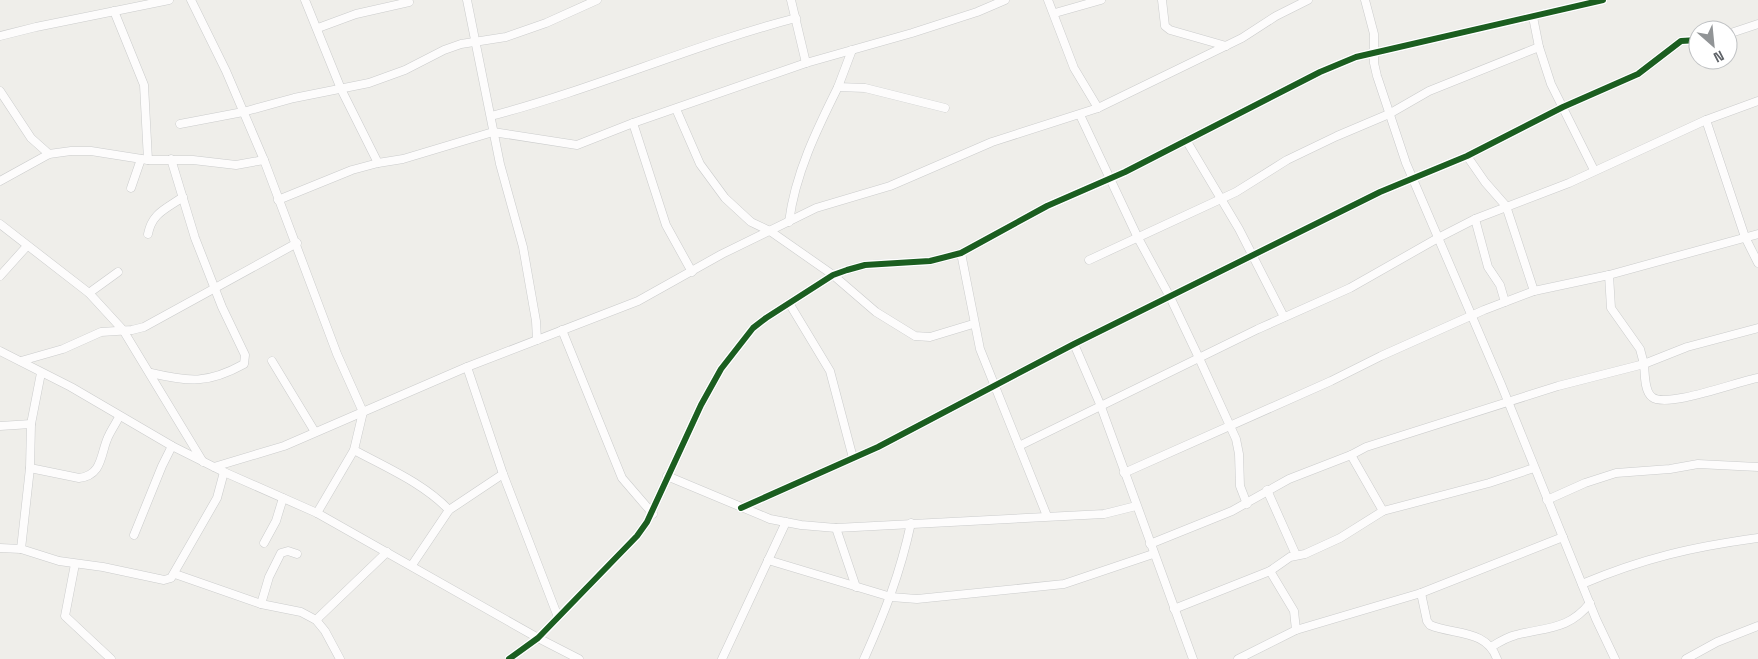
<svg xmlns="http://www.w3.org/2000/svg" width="1758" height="659" viewBox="0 0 1758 659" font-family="'Space Grotesk',sans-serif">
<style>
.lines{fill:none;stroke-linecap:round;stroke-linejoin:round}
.street-casing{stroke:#cbcccc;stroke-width:9}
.street{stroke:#fdfcfc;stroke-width:8}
.cycleway-casing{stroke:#fff;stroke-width:9}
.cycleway{stroke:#1b5e20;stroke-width:6}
</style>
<rect width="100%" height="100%" fill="#efeeea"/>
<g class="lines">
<defs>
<g id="street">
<path d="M191 0 226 71 264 160 337 354 363 412 354 450C387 468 423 483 449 510"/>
<polyline points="305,0 341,89 378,163"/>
<polyline points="467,0 500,164 523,247 536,321 537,340"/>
<polyline points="791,0 806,63"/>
<polyline points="1048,0 1074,68 1098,108"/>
<polyline points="1162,0 1165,26 1170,30 1226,46"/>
<polyline points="1365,0 1374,34 1374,63 1377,76 1406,163 1501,384 1596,619 1615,659"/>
<polyline points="114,11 144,85 148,160"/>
<polyline points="1055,13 1101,0"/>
<polyline points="1533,17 1539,47 1551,84 1594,170"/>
<polyline points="318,28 356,14 409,2"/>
<polyline points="1728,34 1758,24"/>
<polyline points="0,36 36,27 169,0"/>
<polyline points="852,50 838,87 865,88 945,108"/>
<polyline points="0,91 31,138 49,154"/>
<polyline points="676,109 700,164 725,198 751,222 770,231 833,275 876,312 915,336 930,337 973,324"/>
<polyline points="1080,115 1138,238 1170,297 1199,358 1236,439 1239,454 1240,486 1247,504"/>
<path d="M491 116C595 89 692 45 796 18"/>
<polyline points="1706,120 1745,237 1758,263"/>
<polyline points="633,123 666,225 692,272"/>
<polyline points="180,124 243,112 294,98 369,83 405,70 444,50 461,44 506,37 546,23 597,0"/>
<polyline points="1186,140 1239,229 1284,317"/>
<polyline points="1467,156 1485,182 1506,206 1534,291"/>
<polyline points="0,181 49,154 71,151 91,151 148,160 193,160 236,165 264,160"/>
<polyline points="131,188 141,159"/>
<polyline points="278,200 352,170 378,163 403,159 493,132 577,145 633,123 806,63 912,33 977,12 1005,0"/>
<polyline points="1475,219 1488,267 1500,285 1505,302"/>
<path d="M789 222C795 174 817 129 838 87"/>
<polyline points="0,224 89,293 123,330 203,462"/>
<path d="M148 234C152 213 166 209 183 197"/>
<polyline points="961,253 980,349 1047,516"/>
<polyline points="1089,260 1236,192 1287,160 1337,136 1389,114 1429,91 1539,47"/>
<polyline points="1609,275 1611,308 1640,349 1644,364 1687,347 1758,328"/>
<polyline points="0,276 27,246"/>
<polyline points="89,293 118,272"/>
<polyline points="789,303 830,371 853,458"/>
<polyline points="562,330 622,478 653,514"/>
<polyline points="1074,344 1100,404 1193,659"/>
<polyline points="0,351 71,387 172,446 224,472 317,513 538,638 579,659"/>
<polyline points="21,361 63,349 101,332 132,330 144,327 297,243"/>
<polyline points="272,361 315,432"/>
<polyline points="467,367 503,474 558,617"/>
<polyline points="41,373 31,424 30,468 21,549 59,561 103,567 164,580 171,578 217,498 224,472"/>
<path d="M151 373C189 382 208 384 244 364L245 355 222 307 195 238 171 159"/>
<polyline points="0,426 31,424"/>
<polyline points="1019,446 1258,329 1350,288 1438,238 1475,219 1569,183 1706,120 1758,101"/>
<polyline points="1351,455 1383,511"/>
<polyline points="214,467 284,446 467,367 638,301 722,254 816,208 890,186 992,142 1098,108 1242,38 1276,16 1308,0"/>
<path d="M30 468 79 478C104 475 100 452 109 435 112 429 116 423 119 417"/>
<polyline points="1124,473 1331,381 1381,356 1484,310 1534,291 1609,275 1758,234"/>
<polyline points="667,476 770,519 801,525 836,528 1104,514 1136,506"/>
<polyline points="1267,490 1296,555"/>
<polyline points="1547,500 1585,483 1616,473 1670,469 1698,464 1758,467"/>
<polyline points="741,508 878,447 1074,344 1380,192 1467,156 1563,107 1638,74 1681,41 1698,40"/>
<polyline points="317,513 354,450"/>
<polyline points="836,528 856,587"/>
<polyline points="134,535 162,466 172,446"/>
<polyline points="264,543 276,521 283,498"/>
<path d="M1150 544 1232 511 1289 479 1351 455 1366 447 1558 386 1644 364C1645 373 1644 391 1652 397 1666 409 1739 381 1758 378"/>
<polyline points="0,548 21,549"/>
<polyline points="768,560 891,597 917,599 1064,584 1153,554"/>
<polyline points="75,564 65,616 111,659"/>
<polyline points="412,565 449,510 503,474"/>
<polyline points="1270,571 1294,611 1296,630"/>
<polyline points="175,574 261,604 301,612 316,620 325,631 340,659"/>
<path d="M1582 584C1644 558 1692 547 1758 538"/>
<path d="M1421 593 1427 621 1430 625C1453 635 1487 629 1497 659"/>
<polyline points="261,604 269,577 281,553 288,551 297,554"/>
<polyline points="1174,609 1270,571 1290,557 1305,554 1340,538 1383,511 1489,483 1534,468"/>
<polyline points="316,620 387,552"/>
<path d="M1491 647C1499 642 1507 637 1516 635 1546 627 1569 630 1590 603"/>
<polyline points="509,659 538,638 637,536 647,522 701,405 721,369 753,328 766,318 833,275 847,270 865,265 930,261 961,253 1047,206 1125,172 1320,72 1356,57 1603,0"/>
<polyline points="722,659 786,522"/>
<path d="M864 659C885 612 900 574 911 523"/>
<polyline points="1238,659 1296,630 1421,593 1563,537"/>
<polyline points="1686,659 1717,642 1758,626"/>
</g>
</defs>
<use href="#street" class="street-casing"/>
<use href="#street" class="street"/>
<defs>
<g id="cycleway">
<polyline points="741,508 878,447 1074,344 1380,192 1467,156 1563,107 1638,74 1681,41 1698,40"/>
<polyline points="509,659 538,638 637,536 647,522 701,405 721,369 753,328 766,318 833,275 847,270 865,265 930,261 961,253 1047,206 1125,172 1320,72 1356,57 1603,0"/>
</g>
</defs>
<use href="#cycleway" class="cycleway-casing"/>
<use href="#cycleway" class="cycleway"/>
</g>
<g transform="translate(1713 45) rotate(153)"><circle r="24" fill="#ffffff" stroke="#bfc1c3"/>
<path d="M0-4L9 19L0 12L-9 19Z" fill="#919496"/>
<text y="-8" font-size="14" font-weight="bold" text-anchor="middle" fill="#5f6368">N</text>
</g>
</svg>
